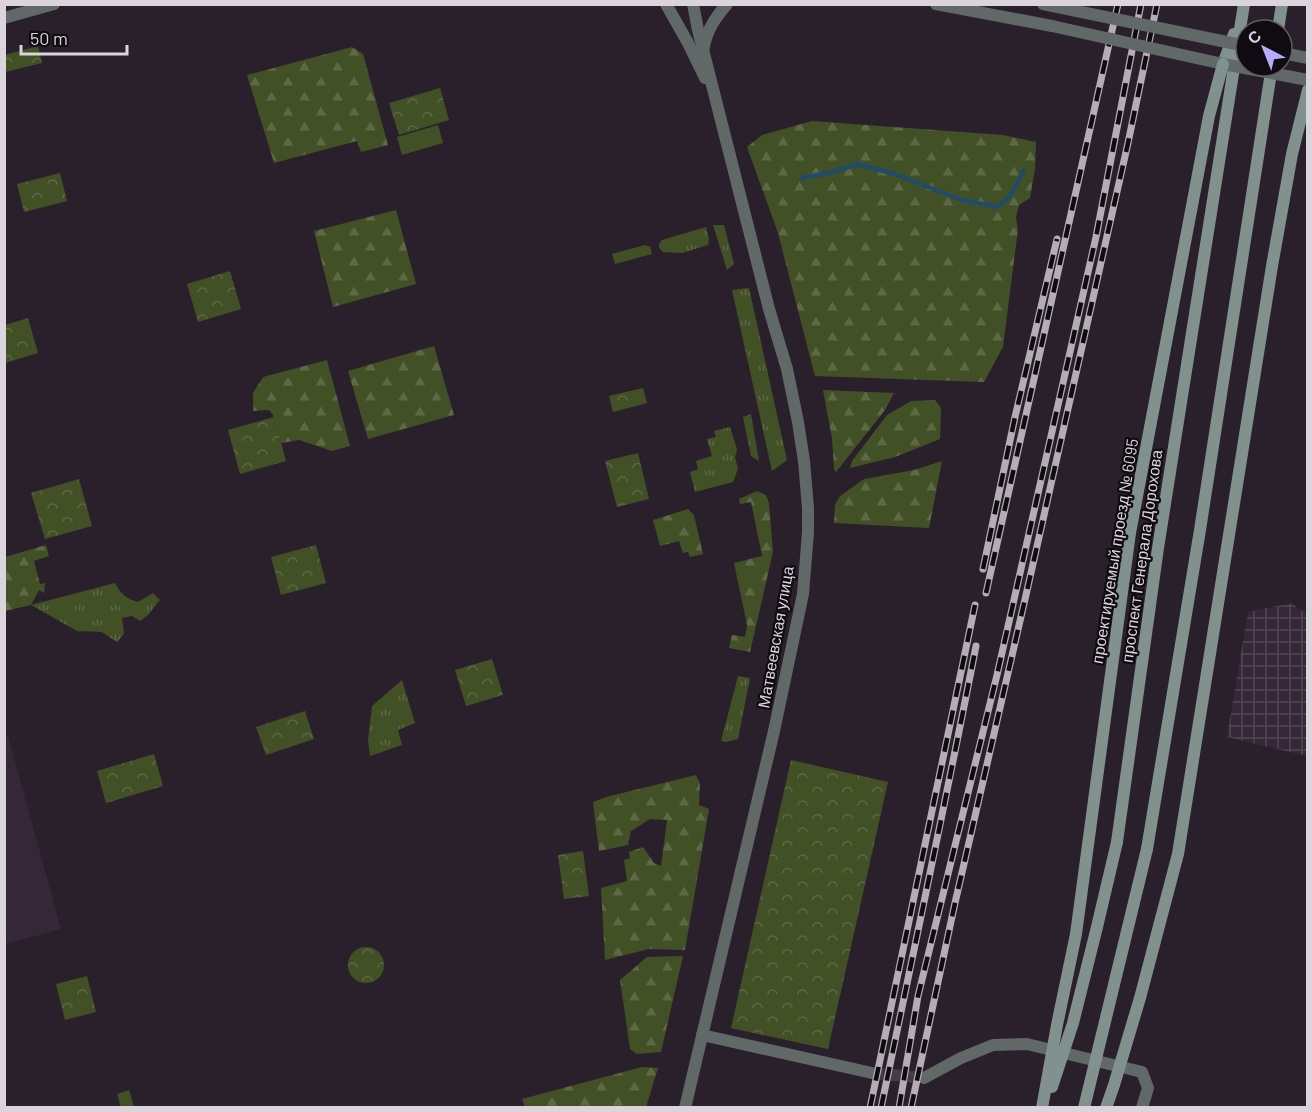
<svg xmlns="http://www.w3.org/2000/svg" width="1312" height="1112" viewBox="0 0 1312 1112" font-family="Barlow,sans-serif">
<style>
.built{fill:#352738}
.industrial{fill:url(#industrial-grid)}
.grass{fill:url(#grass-tufts)}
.forest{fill:url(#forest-firs)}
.park{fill:url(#park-crowns)}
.garden{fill:#425026}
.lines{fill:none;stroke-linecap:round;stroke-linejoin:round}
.stream{stroke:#214b69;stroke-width:4.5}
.minor-tunnel{stroke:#453b46;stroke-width:12;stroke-dasharray:12 6;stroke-linecap:butt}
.minor{stroke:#606967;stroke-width:12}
.tertiary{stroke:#606967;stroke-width:12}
.secondary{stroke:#81918e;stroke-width:12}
.rail-casing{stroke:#b5adb6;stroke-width:7}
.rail{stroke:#100b11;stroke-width:4.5;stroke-dasharray:14;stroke-linecap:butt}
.tertiary-bridge{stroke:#606967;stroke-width:12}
.secondary-bridge{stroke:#81918e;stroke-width:12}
.labels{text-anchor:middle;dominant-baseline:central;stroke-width:4.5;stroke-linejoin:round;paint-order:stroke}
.street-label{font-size:16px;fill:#dbd4dc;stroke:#100b11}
</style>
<defs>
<pattern id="industrial-grid" width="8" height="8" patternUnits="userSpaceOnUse" patternTransform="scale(1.5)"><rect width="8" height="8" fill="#352738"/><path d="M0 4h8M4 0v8" fill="none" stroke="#524554"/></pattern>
<pattern id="grass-tufts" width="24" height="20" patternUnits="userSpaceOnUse" patternTransform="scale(1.5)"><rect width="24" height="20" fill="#425026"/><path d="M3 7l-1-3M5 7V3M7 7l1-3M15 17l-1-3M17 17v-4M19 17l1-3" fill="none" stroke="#5d6845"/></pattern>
<pattern id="forest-firs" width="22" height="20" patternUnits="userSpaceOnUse" patternTransform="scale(1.5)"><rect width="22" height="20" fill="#425026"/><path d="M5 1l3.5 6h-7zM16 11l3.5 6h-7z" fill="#5d6845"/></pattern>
<pattern id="park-crowns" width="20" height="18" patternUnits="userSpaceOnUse" patternTransform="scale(1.5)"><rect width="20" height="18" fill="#425026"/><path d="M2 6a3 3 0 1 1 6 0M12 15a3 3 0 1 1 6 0" fill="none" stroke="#5d6845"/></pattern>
</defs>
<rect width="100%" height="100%" fill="#2a202c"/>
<polygon class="built" points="8,736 61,929 5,944 4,737"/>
<polygon class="industrial" points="1292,603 1301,611 1307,610 1307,756 1227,737 1248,612"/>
<g class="grass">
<polygon points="713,225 724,225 734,264 727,270"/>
<polygon points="706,227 709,239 708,245 682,253 663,252 660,249 659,244 662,240"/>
<polygon points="645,245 650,247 652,254 615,264 612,254"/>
<polygon points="749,288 787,460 772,471 732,290"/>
<polygon points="751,414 759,461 751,456 743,417"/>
<polygon points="730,427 737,449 735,457 738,469 733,482 695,492 690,472 698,469 696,461 712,456 707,439 716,437 714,431"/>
<path d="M115 583C120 594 127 599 138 602L153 593 160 600 148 615 140 621 132 616 122 618 124 634 117 642 102 632 77 631 31 605Z"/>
<polygon points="738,676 750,678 738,739 726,742 721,741"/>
<polygon points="402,680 415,723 398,730 402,745 370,756 368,740 372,706"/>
</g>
<g class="forest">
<polygon points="352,47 363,54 388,145 361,152 357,141 274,163 247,75"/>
<polygon points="812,121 1003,135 1036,142 1035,169 1030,198 1019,205 1016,217 1018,229 1003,347 984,382 815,376 778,233 747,147 762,135"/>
<polygon points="396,210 416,284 333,307 314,231"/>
<polygon points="434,346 454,415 368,439 348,371"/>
<polygon points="327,360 350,446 332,451 299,440 281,443 273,415 269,410 253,411 253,393 263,377"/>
<polygon points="823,390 894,393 885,410 836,472 834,469 832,439"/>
<polygon points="935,400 941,408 940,439 895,457 850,468 852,461 887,415 911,401"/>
<polygon points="942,461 929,528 834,523 835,505 840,496 864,479 914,470"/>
<polygon points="757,491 766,495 769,503 773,552 750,652 729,648 732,635 745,637 747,625 734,563 762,556 751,502 740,504 739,499"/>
<polygon points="688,509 694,515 703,554 690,557 688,552 683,553 679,541 660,546 653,520"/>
<polygon points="46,545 49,556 34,561 40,584 45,583 44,593 39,590 31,605 5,611 5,557"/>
<polygon points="696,775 700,784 699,805 709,809 685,950 649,949 605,960 601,888 627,881 624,860 630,858 629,852 643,847 654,863 661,866 667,820 650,819 631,831 628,845 599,851 593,802 606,797"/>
<polygon points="683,956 661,1052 637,1054 630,1049 620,980 647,957"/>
<polygon points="642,1067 658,1068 646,1107 525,1107 522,1099"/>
</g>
<g class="park">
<polygon points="38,46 42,63 5,72 5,55"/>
<polygon points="440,88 449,120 399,135 389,103"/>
<polygon points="60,173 67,201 24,212 17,184"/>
<polygon points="230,271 241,309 198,322 187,284"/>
<polygon points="28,318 38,353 5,363 5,325"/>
<polygon points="643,388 647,403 613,412 609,396"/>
<polygon points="274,417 286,461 240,474 228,430"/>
<polygon points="638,453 649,499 617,507 605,461"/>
<polygon points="79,479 92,526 45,539 31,493"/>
<polygon points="316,545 326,583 281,595 271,557"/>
<polygon points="492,659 503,695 466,706 455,670"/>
<polygon points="305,711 314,739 266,755 256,727"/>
<polygon points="154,754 163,786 106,803 97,771"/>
<polygon points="791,760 888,782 828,1049 731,1028"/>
<polygon points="583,851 589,896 564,899 558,855"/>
<circle cx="366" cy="965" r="18"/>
<polygon points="87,976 96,1012 65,1020 56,984"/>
<polygon points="129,1090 134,1107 121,1107 117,1094"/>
</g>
<polygon class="garden" points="438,125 443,143 402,155 397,137"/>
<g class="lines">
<polyline class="stream" points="802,178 833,172 857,164 892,173 962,200 997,207 1010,196 1024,170"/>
<polyline class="minor-tunnel" points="872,1073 924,1078"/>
<g class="minor">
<polyline points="702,1035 872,1073"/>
<polyline points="924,1078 961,1058 993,1045 1027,1044 1142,1072 1148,1088 1142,1108"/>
</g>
<g class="tertiary">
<polyline points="666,4 688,43 705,78"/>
<polyline points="936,4 1052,26"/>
<polyline points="4,18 54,4"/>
<path d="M704 47C707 30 715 18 727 4"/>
<polyline points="1282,53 1308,58"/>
<polyline points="685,1108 774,731 803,594 808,532 808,508 804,461 798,422 787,369 769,309 698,30 693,4"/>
</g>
<g class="secondary">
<polyline points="1278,30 1282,4"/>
<polyline points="1223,64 1234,34"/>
<polyline points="1272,266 1292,154 1308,90"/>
<polyline points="1117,842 1158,548 1244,4"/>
<polyline points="1147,849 1200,530 1272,66"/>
</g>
<defs>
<g id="rail">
<polyline points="983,569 1015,417 1057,239"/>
<polyline points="986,593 1118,4"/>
<polyline points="870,1108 975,605"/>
<path d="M881 1108C913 954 946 800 976 646"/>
<polyline points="899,1108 918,996 997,675 1096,237 1141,4"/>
<polyline points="911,1108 955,903 1026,595 1128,143 1157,4"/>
</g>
</defs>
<use href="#rail" class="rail-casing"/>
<use href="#rail" class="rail"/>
<g class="tertiary-bridge">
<polyline points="1043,4 1246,46"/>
<polyline points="1052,26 1223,64 1308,80"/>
</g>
<g class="secondary-bridge">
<polyline points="1052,1087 1073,1023 1097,927 1117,842"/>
<polyline points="1042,1108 1057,1025 1076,934 1130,533 1209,116 1223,64"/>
<polyline points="1084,1108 1147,849"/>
<polyline points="1106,1108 1114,1085 1140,998 1178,854 1272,266"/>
</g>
</g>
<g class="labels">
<g class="street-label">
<text transform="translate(1114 551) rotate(-81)">проектируемый проезд № 6095</text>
<text transform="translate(1141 556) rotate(-82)">проспект Генерала Дорохова</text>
<text transform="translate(775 637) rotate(-80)">Матвеевская улица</text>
</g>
</g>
<rect width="1312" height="1112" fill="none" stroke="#dbd4dc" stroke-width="12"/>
<g transform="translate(1264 48) rotate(318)"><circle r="28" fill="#100b11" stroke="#615b62" stroke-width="1.5"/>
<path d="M0-4.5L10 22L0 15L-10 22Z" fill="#b3adf9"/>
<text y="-9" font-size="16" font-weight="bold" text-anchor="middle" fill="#dbd4dc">С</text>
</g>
<path d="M21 45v9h106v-9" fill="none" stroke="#dbd4dc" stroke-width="3"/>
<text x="30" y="45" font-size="18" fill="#dbd4dc" stroke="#100b11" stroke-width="4.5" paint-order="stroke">50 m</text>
</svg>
